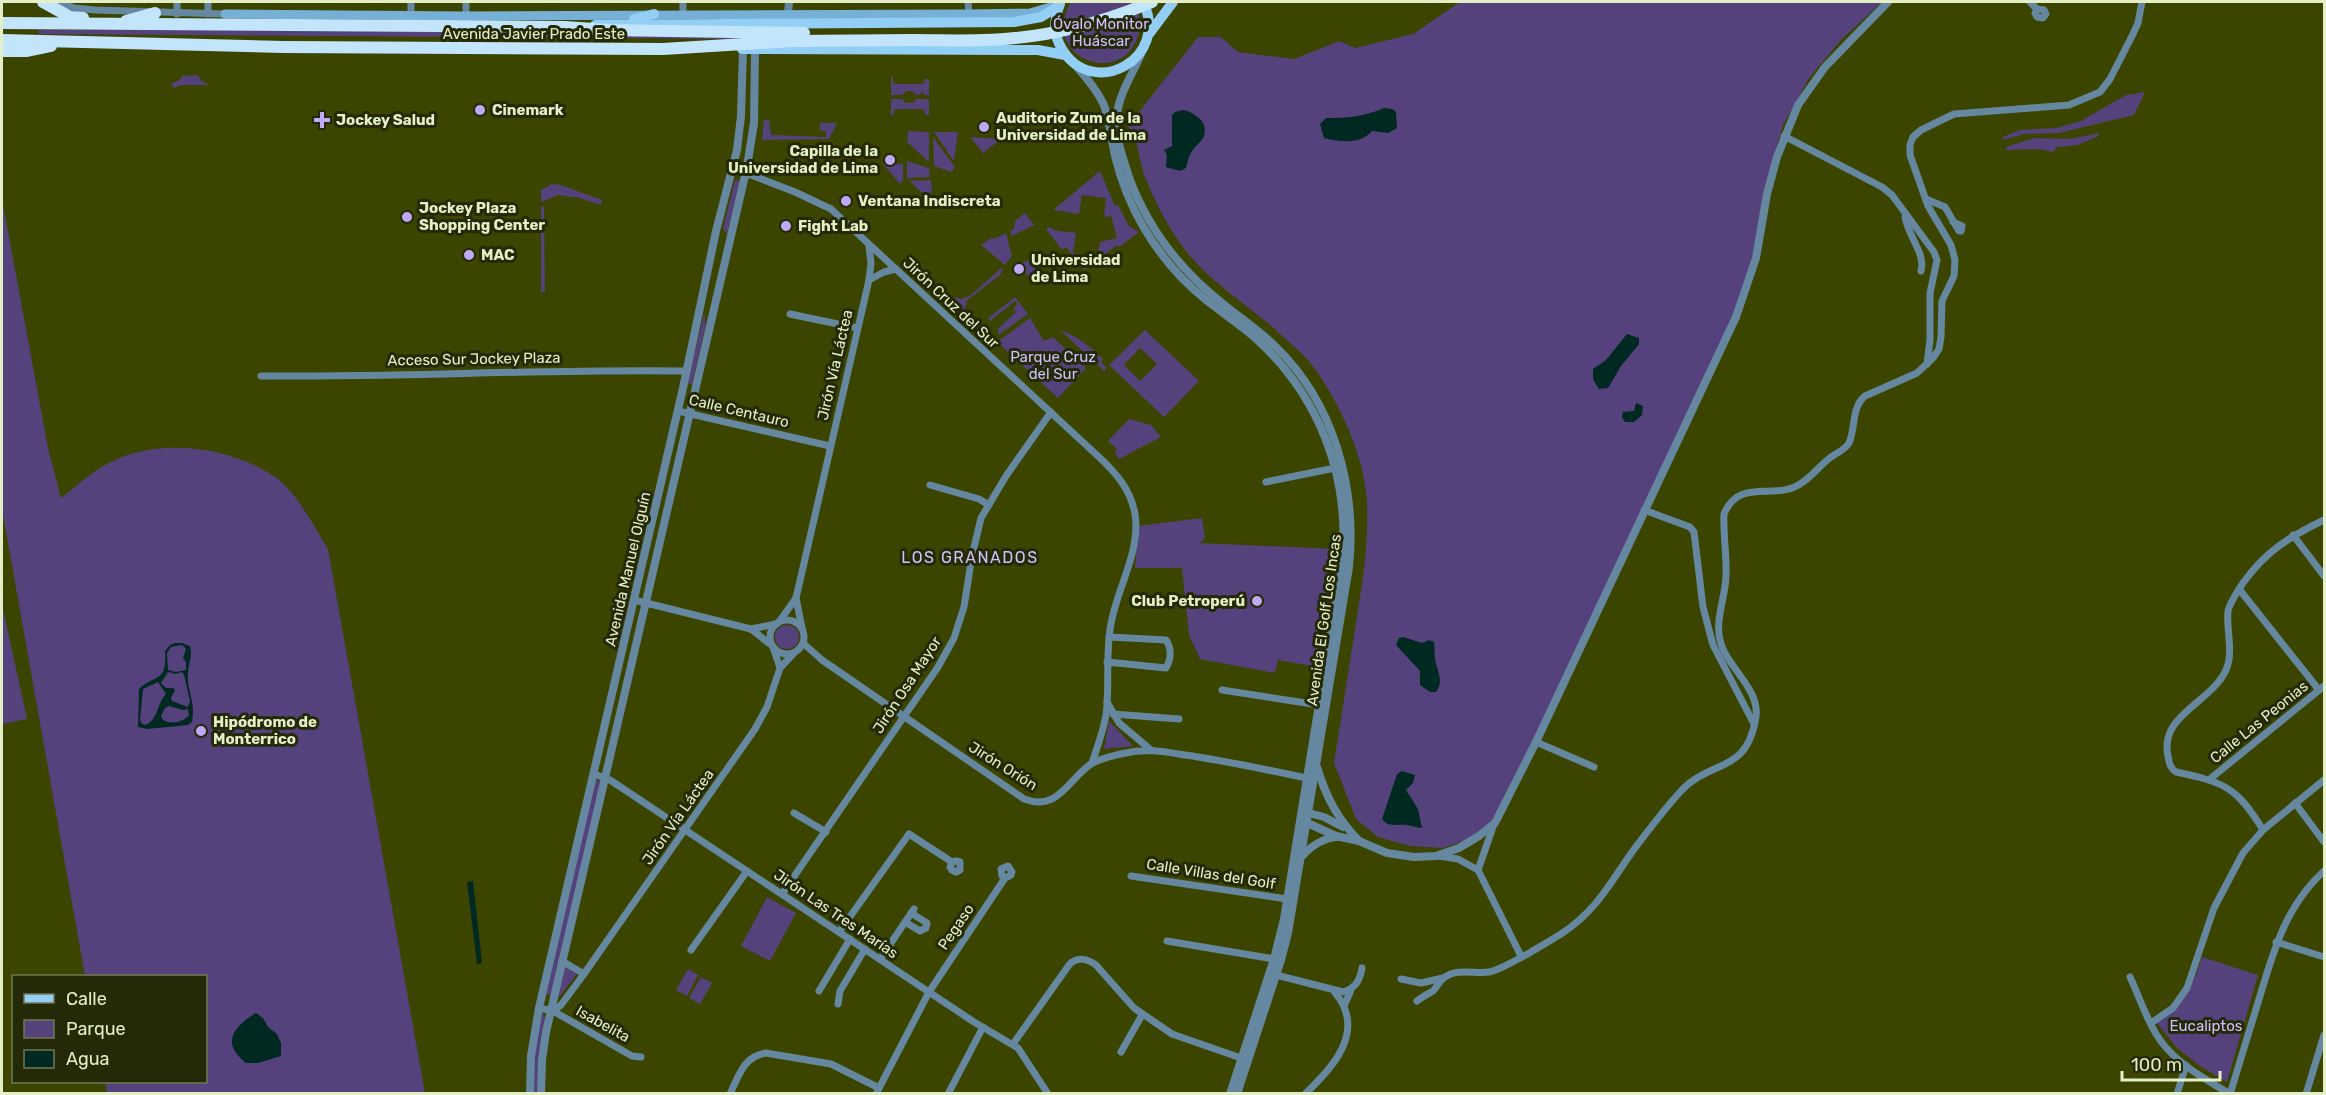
<svg xmlns="http://www.w3.org/2000/svg" width="2326" height="1095" viewBox="0 0 2326 1095" font-family="Rubik,sans-serif">
<style>
.green{fill:#55417b;fill-rule:evenodd}
.water{fill:#002921;fill-rule:evenodd}
.lines{fill:none;stroke-linecap:round;stroke-linejoin:round}
.minor{stroke:#6588a0;stroke-width:7}
.tertiary{stroke:#6588a0;stroke-width:8}
.secondary{stroke:#77b0d6;stroke-width:9}
.primary{stroke:#93cef4;stroke-width:10}
.motorway{stroke:#c3e5fc;stroke-width:12}
.motorway-bridge{stroke:#c3e5fc;stroke-width:12}
.poi-dot{fill:#bfa8f4;stroke:#242907;stroke-width:2}
.labels{text-anchor:middle;dominant-baseline:central;stroke-width:6;stroke-linejoin:round;paint-order:stroke}
.park-label{font-size:15px;fill:#d2bfff;stroke:#242907}
.street-label{font-size:15px;fill:#e5efc7;stroke:#242907}
.poi-label{font-size:15px;font-weight:bold;fill:#e5efc7;stroke:#242907;text-anchor:start}
.neighbourhood-label{font-size:16px;letter-spacing:1.5px;fill:#d2c1fa;stroke:#242907}
</style>
<rect width="100%" height="100%" fill="#3c4500"/>
<g class="green">
<path d="M1071 2H1132C1139 12 1143 24 1138 36 1120 90 1038 55 1071 2Z"/>
<path d="M1460 2H1882L1841 40 1809 78 1783 125 1764 192 1757 244 1742 297 1497 817 1478 836 1443 848 1410 846 1378 837 1356 819 1334 763 1362 584C1366 557 1368 530 1367 503 1365 457 1339 401 1312 365 1302 352 1287 341 1276 330 1247 305 1215 285 1190 256 1171 233 1156 205 1145 177 1138 158 1140 144 1128 126L1198 37H1221L1238 52 1294 59 1339 41 1355 48 1413 34Z"/>
<polygon points="645,29 744,37 744,39 38,34 39,30"/>
<polygon points="198,75 201,81 210,85 181,85 174,88 171,84 180,80 182,76"/>
<polygon points="891,77 893,77 893,83 897,84 921,84 924,83 924,79 929,79 929,95 924,95 922,91 920,95 916,95 912,91 906,91 902,95 891,95"/>
<polygon points="2145,92 2134,115 2059,133 2024,134 2003,140 2003,137 2020,130 2056,128 2081,121 2126,95"/>
<polygon points="891,99 902,99 906,103 913,103 916,99 929,99 929,115 925,115 925,111 922,109 897,109 894,110 894,115 891,115"/>
<polygon points="764,120 769,120 771,135 826,137 826,131 820,131 820,123 837,123 829,139 762,140"/>
<polygon points="908,131 929,132 929,162 907,142"/>
<polygon points="934,132 958,132 954,161 953,160"/>
<polygon points="2099,133 2098,136 2078,145 2057,147 2053,152 2039,149 2006,150 2006,147 2035,138 2070,139"/>
<polygon points="933,137 955,167 951,172 934,166"/>
<polygon points="970,137 1001,139 983,153"/>
<polygon points="907,161 929,168 930,177 907,178"/>
<polygon points="882,163 903,164 903,180 900,184"/>
<polygon points="1100,171 1115,206 1118,205 1129,226 1139,232 1119,247 1117,245 1084,270 1066,247 1062,250 1046,229 1050,227 1054,230 1076,233 1073,253 1097,257 1100,242 1117,238 1111,216 1104,217 1106,198 1082,195 1079,214 1053,210"/>
<polygon points="735,180 740,181 727,234 723,229"/>
<polygon points="931,180 932,192 927,197 909,181"/>
<polygon points="552,184 561,185 602,200 601,205 580,198 558,195 541,202 541,190"/>
<path d="M2 199 48 448 61 498C78 485 93 470 113 461 162 437 234 447 278 479 298 495 315 528 328 549L425 1093H107L105 1082H206V976H85L2 509Z"/>
<polygon points="541,206 544,207 545,292 541,292"/>
<polygon points="1025,213 1034,225 1012,236 1010,231 1014,229 1015,221"/>
<polygon points="1006,233 1012,256 1005,265 981,245 991,238 994,239"/>
<polygon points="1050,253 1053,256 1028,276 1018,264"/>
<polygon points="1001,268 1003,269 1000,275 966,301 967,304 964,307 974,319 972,321 958,308 952,297 962,299 971,295"/>
<polygon points="1015,297 1028,314 998,335 998,329 1016,312 1013,308 1018,304 1015,301 990,321 988,318"/>
<polygon points="704,314 706,324 692,384 687,383"/>
<polygon points="1030,318 1044,341 1053,337 1086,368 1058,398 997,342"/>
<path d="M1060 330C1077 336 1090 346 1103 359L1101 362 1107 368 1104 371Z"/>
<path d="M1145 330 1199 381 1164 417 1109 365ZM1140 348 1157 364 1140 381 1124 365Z"/>
<polygon points="1129,419 1151,425 1161,437 1119,459 1115,453 1117,449 1108,441"/>
<polygon points="1202,518 1205,538 1200,543 1338,549 1318,667 1278,660 1275,673 1200,659 1189,635 1182,568 1135,568 1138,526"/>
<polygon points="2,604 27,719 2,724"/>
<circle cx="787" cy="637" r="12"/>
<polygon points="1109,721 1133,746 1104,749"/>
<polygon points="595,779 601,782 551,995 546,994"/>
<polygon points="767,897 796,913 770,961 741,946"/>
<path d="M2202 957 2258 975 2227 1082 2200 1066 2177 1048 2157 1023C2185 1004 2192 988 2202 957Z"/>
<polygon points="565,967 577,974 559,997 558,996"/>
<polygon points="688,969 698,975 687,996 676,990"/>
<polygon points="701,977 712,983 700,1004 689,998"/>
<polygon points="542,1013 546,1019 537,1093 532,1094 532,1062"/>
</g>
<g class="water">
<path d="M1384 108 1392 109 1396 112 1397 128 1388 133 1372 131C1360 145 1340 142 1324 138L1320 124 1326 118C1347 118 1364 117 1384 108Z"/>
<path d="M1183 110C1194 112 1209 122 1204 136 1201 143 1193 147 1190 155 1188 159 1187 164 1186 168L1180 171 1166 167 1167 155 1164 150 1172 146V115L1175 112Z"/>
<polygon points="1627,334 1639,338 1639,344 1621,366 1608,388 1599,389 1593,379 1593,369 1606,360"/>
<polygon points="1636,403 1643,406 1642,415 1634,422 1625,422 1622,417 1623,412 1634,411"/>
<path d="M1403 637 1422 643 1429 640 1434 642C1435 648 1434 652 1435 658 1436 670 1445 680 1436 692H1430L1420 685V671L1396 645 1399 638Z"/>
<path d="M175 643H182L190 646C193 657 188 664 188 674 187 692 196 702 192 722L188 725 147 729 138 727 139 689C157 673 167 683 165 651L170 645ZM182 645 186 649 183 658 186 662V670L176 672 168 670 167 653 171 647ZM168 672 176 674 182 672 184 675 190 701 188 707 172 701 171 698 175 690 173 688H166L161 683ZM158 682 166 694C157 703 158 721 145 725L142 724 140 720 143 689ZM169 706 183 710 188 709 189 715C184 722 171 725 163 720L161 716 165 708Z"/>
<path d="M1402 771 1415 775 1413 783 1406 790 1418 809 1422 828C1416 828 1411 825 1406 825 1397 824 1389 828 1382 819L1397 774Z"/>
<polygon points="473,881 482,963 477,964 467,882"/>
<path d="M256 1013 263 1018 268 1027 277 1034 281 1043V1056L258 1063H246C220 1043 234 1026 256 1013Z"/>
</g>
<g class="lines">
<g class="minor">
<polyline points="59,2 74,8 95,10 225,14"/>
<polyline points="411,2 411,15"/>
<polyline points="466,2 466,16"/>
<polyline points="683,2 683,14"/>
<polyline points="968,2 969,14"/>
<polyline points="2030,2 2037,9 2044,10 2046,14 2043,18 2037,17 2035,13 2037,9"/>
<polyline points="177,14 177,2"/>
<polyline points="208,14 208,2"/>
<polyline points="1784,136 1882,187 1892,195 1934,252 1937,260 1930,293 1930,340 1927,364"/>
<path d="M733 168 795 192 831 209 1099 457C1116 473 1131 490 1135 514 1141 551 1117 588 1111 624 1105 654 1110 685 1106 715 1103 732 1097 748 1092 763"/>
<polyline points="1926,199 1945,207 1959,231 1961,231 1962,226 1953,222"/>
<path d="M1905 217C1908 236 1926 254 1921 271"/>
<polyline points="869,280 884,272 896,269"/>
<polyline points="790,314 857,328"/>
<path d="M261 376C403 377 545 369 687 371"/>
<polyline points="678,411 830,446"/>
<polyline points="1266,482 1335,468"/>
<polyline points="930,485 979,499 989,505"/>
<polyline points="1644,510 1690,527 1694,532 1703,607 1713,645 1754,724"/>
<polyline points="2293,535 2324,576"/>
<polyline points="2239,589 2319,690"/>
<polyline points="796,598 802,628"/>
<polyline points="634,600 751,629 776,624"/>
<circle cx="787" cy="637" r="17"/>
<polyline points="779,622 796,598 869,280 871,263 869,246"/>
<polyline points="751,629 770,644"/>
<path d="M803 643 822 660 1024 799C1059 812 1068 779 1091 764 1100 758 1116 755 1126 753 1146 748 1166 752 1185 755 1227 761 1269 770 1311 779"/>
<polyline points="773,647 780,668"/>
<path d="M1107 662 1166 668C1171 659 1172 649 1166 640L1109 637"/>
<polyline points="1222,690 1319,705"/>
<polyline points="1107,702 1119,723 1151,750"/>
<polyline points="1113,714 1179,719"/>
<polyline points="1536,742 1594,767"/>
<polyline points="594,774 610,780 974,1022 1018,1048 1048,1094"/>
<polyline points="2210,779 2324,686"/>
<polyline points="2295,803 2324,842"/>
<polyline points="794,813 826,832"/>
<path d="M2263 830C2237 787 2224 782 2176 772 2170 768 2169 763 2168 756 2159 715 2211 703 2226 670 2234 652 2226 630 2228 611 2230 602 2238 591 2243 583 2266 551 2289 537 2324 520"/>
<polyline points="1439,856 1458,859 1478,870 1521,956"/>
<polyline points="1478,870 1494,824"/>
<polyline points="1131,876 1287,899"/>
<polyline points="782,894 938,667 954,638 964,607 972,556 981,518 1006,476 1051,412"/>
<polyline points="905,922 920,931 926,928 927,923 911,913"/>
<polyline points="839,932 909,834 952,862 956,861 960,862 960,870 956,872 952,870 950,867 952,862"/>
<polyline points="1167,941 1274,959"/>
<polyline points="2276,942 2324,957"/>
<polyline points="691,950 747,871"/>
<polyline points="880,959 914,909"/>
<polyline points="562,961 584,974"/>
<path d="M1276 975 1343 992C1356 988 1360 980 1362 968"/>
<path d="M2130 977C2140 998 2147 1022 2160 1040 2177 1064 2205 1079 2230 1094"/>
<polyline points="1401,979 1421,983 1443,978"/>
<polyline points="819,991 850,939"/>
<path d="M1417 1001C1422 997 1428 994 1433 991 1437 987 1440 980 1445 977 1457 968 1475 974 1489 972 1505 969 1546 943 1561 934 1596 911 1609 885 1632 852 1647 832 1663 811 1680 792 1711 758 1747 775 1756 717 1760 688 1726 667 1720 640 1715 620 1725 598 1726 577 1727 556 1723 535 1724 514 1739 477 1774 501 1800 484 1812 477 1820 465 1831 457 1837 453 1846 449 1849 443 1856 427 1851 408 1865 396L1917 373 1933 358 1939 349 1941 337 1942 301 1954 276 1955 260 1951 245 1928 206 1910 155V145L1913 137 1921 130 1954 114 2069 105 2100 92 2110 79 2132 36 2138 23 2142 2"/>
<polyline points="838,1004 840,991 865,949"/>
<polyline points="1344,1006 1351,990"/>
<polyline points="539,1008 553,1011 561,1005 584,974 755,729 767,707 780,668 794,653"/>
<polyline points="553,1011 632,1056 641,1057"/>
<polyline points="2151,1023 2173,1008 2187,988 2214,908 2243,853 2263,830 2324,780"/>
<path d="M1013 1044 1069 965C1077 956 1088 959 1096 965L1134 1008 1172 1034 1241 1058"/>
<polyline points="1121,1052 1142,1015"/>
<path d="M730 1094C739 1075 744 1056 766 1053L831 1064 879 1088"/>
<polyline points="876,1094 929,992 1005,878 1011,875 1012,872 1008,866 1001,869 1002,876 1005,878"/>
<polyline points="948,1094 983,1027"/>
<path d="M1305 1094C1327 1073 1359 1041 1344 1007 1342 1001 1337 996 1334 991"/>
<polyline points="2177,1094 2186,1065"/>
<path d="M2230 1094C2240 1061 2250 1028 2260 996 2274 949 2287 904 2324 871"/>
<polyline points="2306,1094 2324,1035"/>
</g>
<g class="tertiary">
<polyline points="788,13 789,2"/>
<path d="M1142 52C1134 72 1119 93 1117 115 1114 135 1123 158 1129 177 1148 229 1179 269 1222 303 1240 318 1259 330 1275 346 1334 403 1357 487 1349 567L1288 933 1281 960 1237 1094"/>
<path d="M1076 66C1086 77 1096 89 1103 103 1110 119 1111 138 1115 156 1121 181 1131 206 1144 228 1160 255 1181 280 1206 300 1221 312 1238 323 1253 336 1319 394 1351 477 1342 564L1284 919 1274 959 1230 1094"/>
<path d="M1317 767C1326 797 1337 818 1359 841"/>
<polyline points="1305,812 1324,817 1343,827"/>
<polyline points="1303,821 1336,836 1359,841 1387,853 1414,857 1436,856 1459,848 1479,836 1495,823 1536,742 1736,317 1756,258 1767,194 1777,157 1798,105 1825,67 1888,2"/>
<path d="M1302 856C1311 846 1324 838 1337 837"/>
<polyline points="530,1094 531,1056 539,1008 683,388 716,231 737,150 741,116 743,49"/>
<polyline points="541,1094 542,1060 546,1032 747,167 754,123 755,49"/>
</g>
<polyline class="secondary" points="225,14 466,16 969,14 1030,13 1054,6"/>
<g class="primary">
<path d="M1060 4C1054 19 1053 35 1062 49 1093 101 1171 58 1143 2"/>
<polyline points="634,19 654,14"/>
<polyline points="595,25 1014,22 1041,17 1059,6"/>
<polyline points="1149,34 1173,2"/>
<polyline points="742,49 1038,50 1065,55"/>
</g>
<g class="motorway">
<polyline points="43,2 70,17 83,18"/>
<polyline points="126,21 155,13"/>
<polyline points="2,23 565,27 607,30 804,33"/>
<polyline points="2,40 283,47 663,49 793,41 914,40"/>
<polyline points="2,51 27,51 51,46"/>
</g>
<path class="motorway-bridge" d="M914 40C948 40 982 42 1015 38 1063 34 1108 20 1152 2"/>
</g>
<g class="poi-dot">
<circle cx="480" cy="110" r="6"/>
<path d="M319 111h6v6h6v6h-6v6h-6v-6h-6v-6h6z"/>
<circle cx="984" cy="127" r="6"/>
<circle cx="890" cy="160" r="6"/>
<circle cx="846" cy="201" r="6"/>
<circle cx="407" cy="217" r="6"/>
<circle cx="786" cy="226" r="6"/>
<circle cx="469" cy="255" r="6"/>
<circle cx="1019" cy="269" r="6"/>
<circle cx="1257" cy="601" r="6"/>
<circle cx="201" cy="731" r="6"/>
</g>
<g class="labels">
<g class="park-label">
<text x="1101" y="24">Óvalo Monitor<tspan x="1101" dy="17">Huáscar</tspan></text>
<text x="1053" y="357">Parque Cruz<tspan x="1053" dy="17">del Sur</tspan></text>
<text x="2206" y="1026">Eucaliptos</text>
</g>
<g class="street-label">
<text x="534" y="34">Avenida Javier Prado Este</text>
<text transform="translate(951 303) rotate(43)">Jirón Cruz del Sur</text>
<text transform="translate(474 359) rotate(-1)">Acceso Sur Jockey Plaza</text>
<text transform="translate(835 365) rotate(-77)">Jirón Vía Láctea</text>
<text transform="translate(739 411) rotate(13)">Calle Centauro</text>
<text transform="translate(628 569) rotate(-77)">Avenida Manuel Olguín</text>
<text transform="translate(1324 620) rotate(-82)">Avenida El Golf Los Incas</text>
<text transform="translate(907 685) rotate(-57)">Jirón Osa Mayor</text>
<text transform="translate(2259 722) rotate(-39)">Calle Las Peonias</text>
<text transform="translate(1003 766) rotate(32)">Jirón Orión</text>
<text transform="translate(678 817) rotate(-55)">Jirón Vía Láctea</text>
<text transform="translate(1211 874) rotate(9)">Calle Villas del Golf</text>
<text transform="translate(836 914) rotate(34)">Jirón Las Tres Marías</text>
<text transform="translate(956 927) rotate(-56)">Pegaso</text>
<text transform="translate(603 1024) rotate(29)">Isabelita</text>
</g>
<g class="poi-label">
<text x="492" y="110">Cinemark</text>
<text x="996" y="118">Auditorio Zum de la<tspan x="996" dy="17">Universidad de Lima</tspan></text>
<text x="336" y="120">Jockey Salud</text>
<text x="878" y="151" text-anchor="end">Capilla de la<tspan x="878" dy="17">Universidad de Lima</tspan></text>
<text x="858" y="201">Ventana Indiscreta</text>
<text x="419" y="208">Jockey Plaza<tspan x="419" dy="17">Shopping Center</tspan></text>
<text x="798" y="226">Fight Lab</text>
<text x="481" y="255">MAC</text>
<text x="1031" y="260">Universidad<tspan x="1031" dy="17">de Lima</tspan></text>
<text x="1245" y="601" text-anchor="end">Club Petroperú</text>
<text x="213" y="722">Hipódromo de<tspan x="213" dy="17">Monterrico</tspan></text>
</g>
<g class="neighbourhood-label">
<text x="970" y="557">LOS GRANADOS</text>
</g>
</g>
<rect width="2326" height="1095" fill="none" stroke="#e5efc7" stroke-width="6"/>
<rect x="12" y="975" width="195" height="108" fill="#242907" stroke="#717854" stroke-width="1.5"/>
<rect x="24" y="994" width="30" height="9" fill="#93cef4" stroke="#717854" stroke-width="1.5"/>
<text x="66" y="1005" font-size="18" fill="#e5efc7">Calle</text>
<rect x="24" y="1020" width="30" height="18" fill="#55417b" stroke="#717854" stroke-width="1.5"/>
<text x="66" y="1035" font-size="18" fill="#e5efc7">Parque</text>
<rect x="24" y="1050" width="30" height="18" fill="#002921" stroke="#717854" stroke-width="1.5"/>
<text x="66" y="1065" font-size="18" fill="#e5efc7">Agua</text>
<path d="M2122 1071v9h98v-9" fill="none" stroke="#e5efc7" stroke-width="3"/>
<text x="2131" y="1071" font-size="18" fill="#e5efc7" stroke="#242907" stroke-width="4.5" paint-order="stroke">100 m</text>
</svg>
